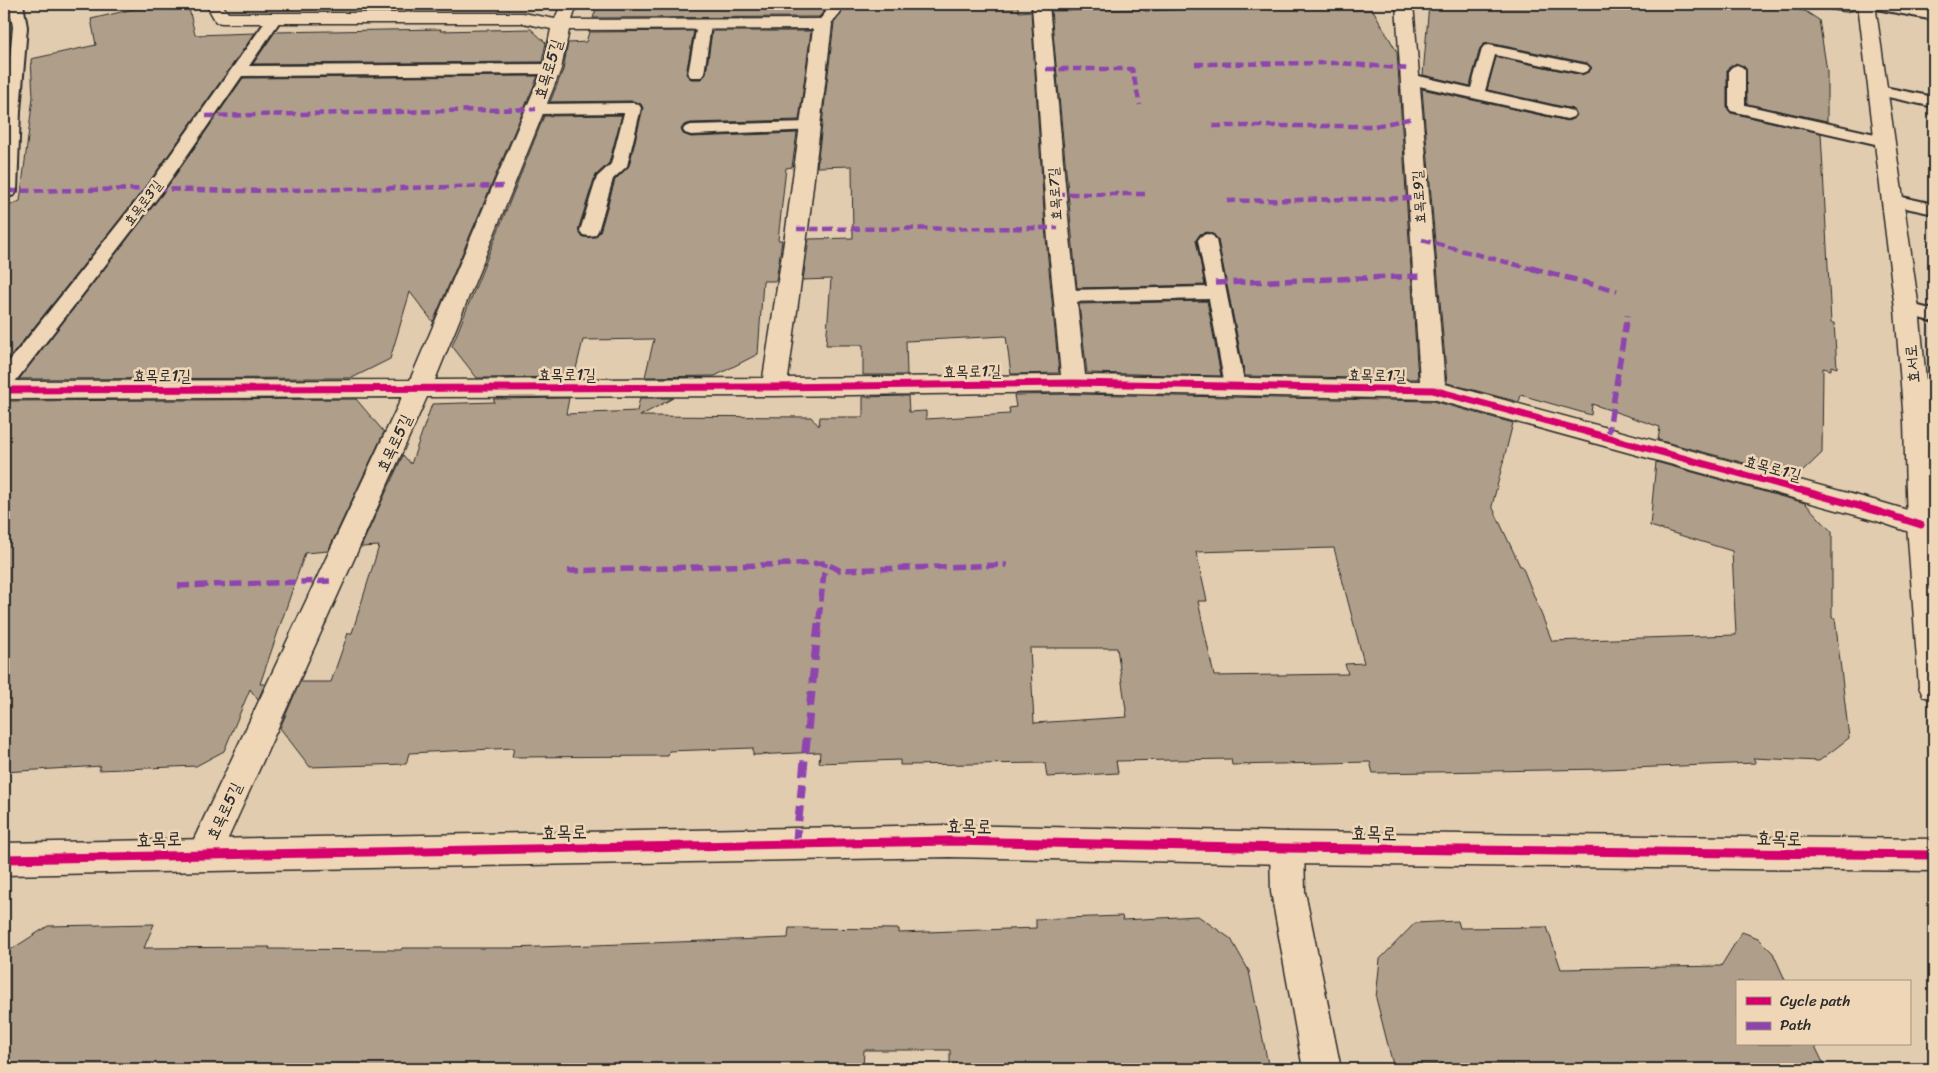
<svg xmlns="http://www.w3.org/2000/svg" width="1938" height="1073" viewBox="0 0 1938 1073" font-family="Sriracha,'Poor Story',sans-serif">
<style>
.building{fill:#af9f8a;stroke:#2b2b2b;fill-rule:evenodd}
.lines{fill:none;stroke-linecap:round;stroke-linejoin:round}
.service-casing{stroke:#2b2b2b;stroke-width:4}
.minor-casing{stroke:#2b2b2b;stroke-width:3}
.tertiary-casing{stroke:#2b2b2b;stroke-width:3}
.service{fill:#eed6b7;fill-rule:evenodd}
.minor{fill:#eed6b7;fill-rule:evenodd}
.tertiary{fill:#eed6b7;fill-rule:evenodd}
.quiet-far2{stroke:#8e44ad;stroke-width:4.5;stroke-dasharray:9 4.5;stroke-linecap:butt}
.quiet-far1{stroke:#8e44ad;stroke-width:5.5;stroke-dasharray:12 5.5;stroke-linecap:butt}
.quiet{stroke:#8e44ad;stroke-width:8;stroke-dasharray:15 8;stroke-linecap:butt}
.cycleway-far1-casing{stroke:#eed6b7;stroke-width:10}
.cycleway-casing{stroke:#eed6b7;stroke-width:12}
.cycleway-far1{stroke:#d6006c;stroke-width:7}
.cycleway{stroke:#d6006c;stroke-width:9}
.labels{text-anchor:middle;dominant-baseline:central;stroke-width:5;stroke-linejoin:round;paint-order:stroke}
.far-street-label{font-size:14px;fill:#2b2b2b;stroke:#eed6b7}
.street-label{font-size:16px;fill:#2b2b2b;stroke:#eed6b7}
.near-street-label{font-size:19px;fill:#2b2b2b;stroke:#eed6b7}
</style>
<rect width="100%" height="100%" fill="#e2ccaf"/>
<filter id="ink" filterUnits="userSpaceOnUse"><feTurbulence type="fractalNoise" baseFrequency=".02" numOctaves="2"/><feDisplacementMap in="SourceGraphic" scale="10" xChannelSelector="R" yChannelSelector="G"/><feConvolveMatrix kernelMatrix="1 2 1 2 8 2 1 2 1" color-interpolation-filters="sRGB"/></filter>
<g filter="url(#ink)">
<g class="building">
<polygon points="155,4 188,4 195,35 255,33 148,184 4,365 4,208 20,201 33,97 31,59 96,45 91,19"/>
<polygon points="598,4 825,4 824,11 819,17 593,18"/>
<polygon points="843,4 1017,4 1019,12 1031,11 1045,228 1059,373 1011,374 1006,336 906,341 907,375 863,375 863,345 826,345 831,279 803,280 809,239 853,238 852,166 817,167 834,23 841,14"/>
<polygon points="1312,4 1314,8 1350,7 1351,10 1373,10 1397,52 1418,379 1245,376 1218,240 1214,235 1208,232 1200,234 1196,240 1205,285 1077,288 1051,11 1144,9 1145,11"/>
<polygon points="1429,4 1744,4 1774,9 1774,6 1805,11 1819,20 1827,71 1827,121 1747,104 1746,69 1736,63 1727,70 1727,108 1731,113 1821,133 1831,323 1834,323 1837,368 1831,366 1831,370 1823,368 1822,453 1797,477 1658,440 1660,427 1592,404 1591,415 1521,395 1519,402 1447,383 1422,89 1568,121 1574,119 1577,115 1573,109 1487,90 1496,57 1582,75 1588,72 1592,68 1587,63 1489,43 1484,44 1480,48 1470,86 1423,75"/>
<polygon points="441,29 440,31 531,29 546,43 542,62 253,64 275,32"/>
<polygon points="694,31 686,74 691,79 701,79 706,74 712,31 811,31 799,120 691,123 684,125 681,129 683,134 691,137 797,133 792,167 786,168 778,240 782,240 776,281 763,281 758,354 715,376 645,377 654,339 583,340 574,377 477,378 452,346 544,116 622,115 609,163 595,176 578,230 583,237 595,237 600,232 615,180 629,166 643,108 641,104 633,101 550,102 563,70 568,43 586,42 589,32"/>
<polygon points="538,76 433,322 410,292 390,359 352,378 19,379 162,194 243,78"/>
<polygon points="1207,301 1221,376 1087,373 1079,304"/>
<path d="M1074 394 1433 401 1513 423 1492 506 1520 566H1522L1552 641 1736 635 1732 551 1650 526 1656 462 1805 503 1832 532V618H1835L1849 738 1819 761 1753 758 1756 763 1605 769 1373 773 1370 762 1232 765 1231 759 1116 761 1118 773 1047 777 1045 763 900 765V760L819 763 820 752 753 755V748L669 751 668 756 512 757 514 748 409 753 406 764 310 767 280 728 300 682H331L348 633H352L379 546 361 547 403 455 411 464 432 404 495 402 493 399 569 398 566 414 637 411 640 398H673L640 416 811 417 819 426 820 417H863V397L908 396 909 412 926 411V419L1010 414 1009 408 1016 407 1014 395ZM1334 548 1364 663 1345 664 1348 674 1214 676 1198 601H1207L1196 552ZM1030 648H1117L1127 717 1034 723Z"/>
<polygon points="356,399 384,432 328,551 305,553 260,684 265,684 258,700 250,689 224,751 196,766 99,770 101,766 4,772 4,401"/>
<polygon points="1122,916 1123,920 1198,916 1231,939 1249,971 1269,1069 950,1069 950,1050 864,1050 863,1069 4,1069 4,954 48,926 154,924 144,948 270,947 269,949 401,950 402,948 511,948 788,938 789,928 899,929 899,933 1036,928 1036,919"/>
<polygon points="1458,921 1460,928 1547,927 1561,969 1721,966 1742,932 1758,938 1773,953 1786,982 1737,982 1737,1044 1814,1044 1826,1069 1606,1069 1605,1065 1513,1067 1512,1064 1393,1065 1376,998 1380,959 1415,923"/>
</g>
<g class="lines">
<defs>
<g id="service">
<polygon points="9,4 23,4 27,27 20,111 17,191 14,195 4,198 4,117 13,27"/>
<polygon points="827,4 841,4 840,13 828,27 818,27 816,24 826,12"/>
<polygon points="1864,4 1892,4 1934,12 1934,20 1871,8 1866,7"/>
<polygon points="275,14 280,15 282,18 249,66 552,64 557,66 560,69 557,72 552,74 242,76 161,193 11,387 4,389 4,368 149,185 270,15"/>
<polygon points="704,21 709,22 711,25 704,74 701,77 691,77 688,74 697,25 699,22"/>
<polygon points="1489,45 1587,65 1590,68 1587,71 1582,73 1495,55 1485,91 1573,111 1575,114 1573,117 1567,119 1410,84 1405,82 1402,79 1405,76 1410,74 1471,88 1482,49 1484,46"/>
<polygon points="1737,65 1742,67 1745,70 1745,105 1884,136 1890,138 1892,141 1890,144 1884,146 1731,111 1729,108 1729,70 1732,67"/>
<polygon points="1879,86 1934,97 1934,107 1874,94 1871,91 1874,88"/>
<polygon points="633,103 639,105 641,108 627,166 613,179 598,231 595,235 589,236 583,235 580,231 597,177 611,164 624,113 536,114 530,112 528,109 530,106 536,104"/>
<polygon points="810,122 816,124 818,127 816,130 691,135 685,133 683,130 685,127 691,125"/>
<polygon points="1893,195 1934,204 1934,214 1887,204 1884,200 1887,196"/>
<polygon points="1207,234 1213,236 1216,240 1245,386 1242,391 1235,393 1228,391 1225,386 1209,299 1066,302 1059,300 1057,296 1059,292 1066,290 1207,287 1198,240 1201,236"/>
<polygon points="1907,303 1934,310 1934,322 1900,313 1898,309 1900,305"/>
</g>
<g id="minor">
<path d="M206 4H222L228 13H523L555 19 561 4H577L572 20 823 19 829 20 832 24 808 229 788 378 1061 375 1047 228 1032 4H1049L1069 228 1085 375 1420 381 1396 4H1413L1445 384 1877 501 1931 517 1934 526 1931 533 1921 536 1877 521 1433 399 1074 392 774 396 427 397 216 865 204 870 192 865 187 854 402 397 4 399V381L410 380 543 69 551 29 523 23H222L216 22ZM813 29 786 229 763 378 435 380 561 69 569 30Z"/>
<polygon points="1821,4 1870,4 1867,8 1845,11 1824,8"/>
<polygon points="1287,832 1299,837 1304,848 1305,892 1341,1069 1303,1069 1271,892 1270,848 1275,837"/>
</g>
<g id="tertiary">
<polygon points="1858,4 1875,4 1919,309 1930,422 1934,517 1934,700 1923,696 1919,687 1907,525 1904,422 1895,309"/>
<polygon points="949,825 1287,832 1934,839 1934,871 1287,864 949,857 4,875 4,843"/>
</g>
</defs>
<use href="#service" class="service-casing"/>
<use href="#minor" class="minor-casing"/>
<use href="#tertiary" class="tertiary-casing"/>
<use href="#service" class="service"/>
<use href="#minor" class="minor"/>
<use href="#tertiary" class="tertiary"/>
<g class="quiet-far2">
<polyline points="1195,64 1341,63 1409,69"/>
<polyline points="1046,69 1132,69 1140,105"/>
<polyline points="206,116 536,109"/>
<polyline points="1213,126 1375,126 1413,118"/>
<polyline points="8,191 155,189 241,191 503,186"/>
<polyline points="1055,194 1147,194"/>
<polyline points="1227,201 1419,198"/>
<polyline points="797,229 1058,228"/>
<polyline points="1422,240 1536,270"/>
</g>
<g class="quiet-far1">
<polyline points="1531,268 1617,291"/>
<polyline points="1215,283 1424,276"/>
<polyline points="1608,437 1627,315"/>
<polyline points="568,571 825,563 839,570 1007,565"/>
<polyline points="178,586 331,581"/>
<polyline points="819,619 825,563"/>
</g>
<polyline class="quiet" points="796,844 819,618"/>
<defs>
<polyline id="cycleway-far1" points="4,390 774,387 1074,383 1433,390 1877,511 1921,525"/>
<polyline id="cycleway" points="4,859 949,841 1287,848 1934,855"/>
</defs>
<use href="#cycleway-far1" class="cycleway-far1-casing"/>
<use href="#cycleway" class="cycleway-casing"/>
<use href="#cycleway-far1" class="cycleway-far1"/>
<use href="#cycleway" class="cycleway"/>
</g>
</g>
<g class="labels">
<g class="far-street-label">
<text transform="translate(1055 194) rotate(-94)">효목로7길</text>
<text transform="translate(1419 197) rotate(-94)">효목로9길</text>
<text transform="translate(143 203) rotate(-53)">효목로3길</text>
</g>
<g class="street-label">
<text transform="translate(548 69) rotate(-73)">효목로5길</text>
<text transform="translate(1912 364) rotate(-95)">효서로</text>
<text transform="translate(972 371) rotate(-1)">효목로1길</text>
<text x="567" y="374">효목로1길</text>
<text x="162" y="375">효목로1길</text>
<text transform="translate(1377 375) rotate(1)">효목로1길</text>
<text transform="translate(394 443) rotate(-65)">효목로5길</text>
<text transform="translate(1773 468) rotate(15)">효목로1길</text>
<text transform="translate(224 811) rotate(-65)">효목로5길</text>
</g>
<g class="near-street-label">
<text transform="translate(969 826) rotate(1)">효목로</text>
<text transform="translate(564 832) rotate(-1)">효목로</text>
<text transform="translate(1374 833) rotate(1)">효목로</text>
<text transform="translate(1779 838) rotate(1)">효목로</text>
<text transform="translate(159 839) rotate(-2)">효목로</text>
</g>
</g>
<rect width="1938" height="1073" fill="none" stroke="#eed6b7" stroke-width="20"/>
<rect x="10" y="10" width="1918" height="1053" fill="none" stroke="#2b2b2b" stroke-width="2" filter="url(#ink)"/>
<rect x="1736" y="980" width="175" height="65" fill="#eed6b7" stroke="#a0927f"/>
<rect x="1746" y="997" width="25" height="8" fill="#d6006c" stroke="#a0927f"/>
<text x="1780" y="1006" font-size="15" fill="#2b2b2b">Cycle path</text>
<rect x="1746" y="1022" width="25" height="8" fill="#8e44ad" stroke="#a0927f"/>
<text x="1780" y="1030" font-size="15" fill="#2b2b2b">Path</text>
</svg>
